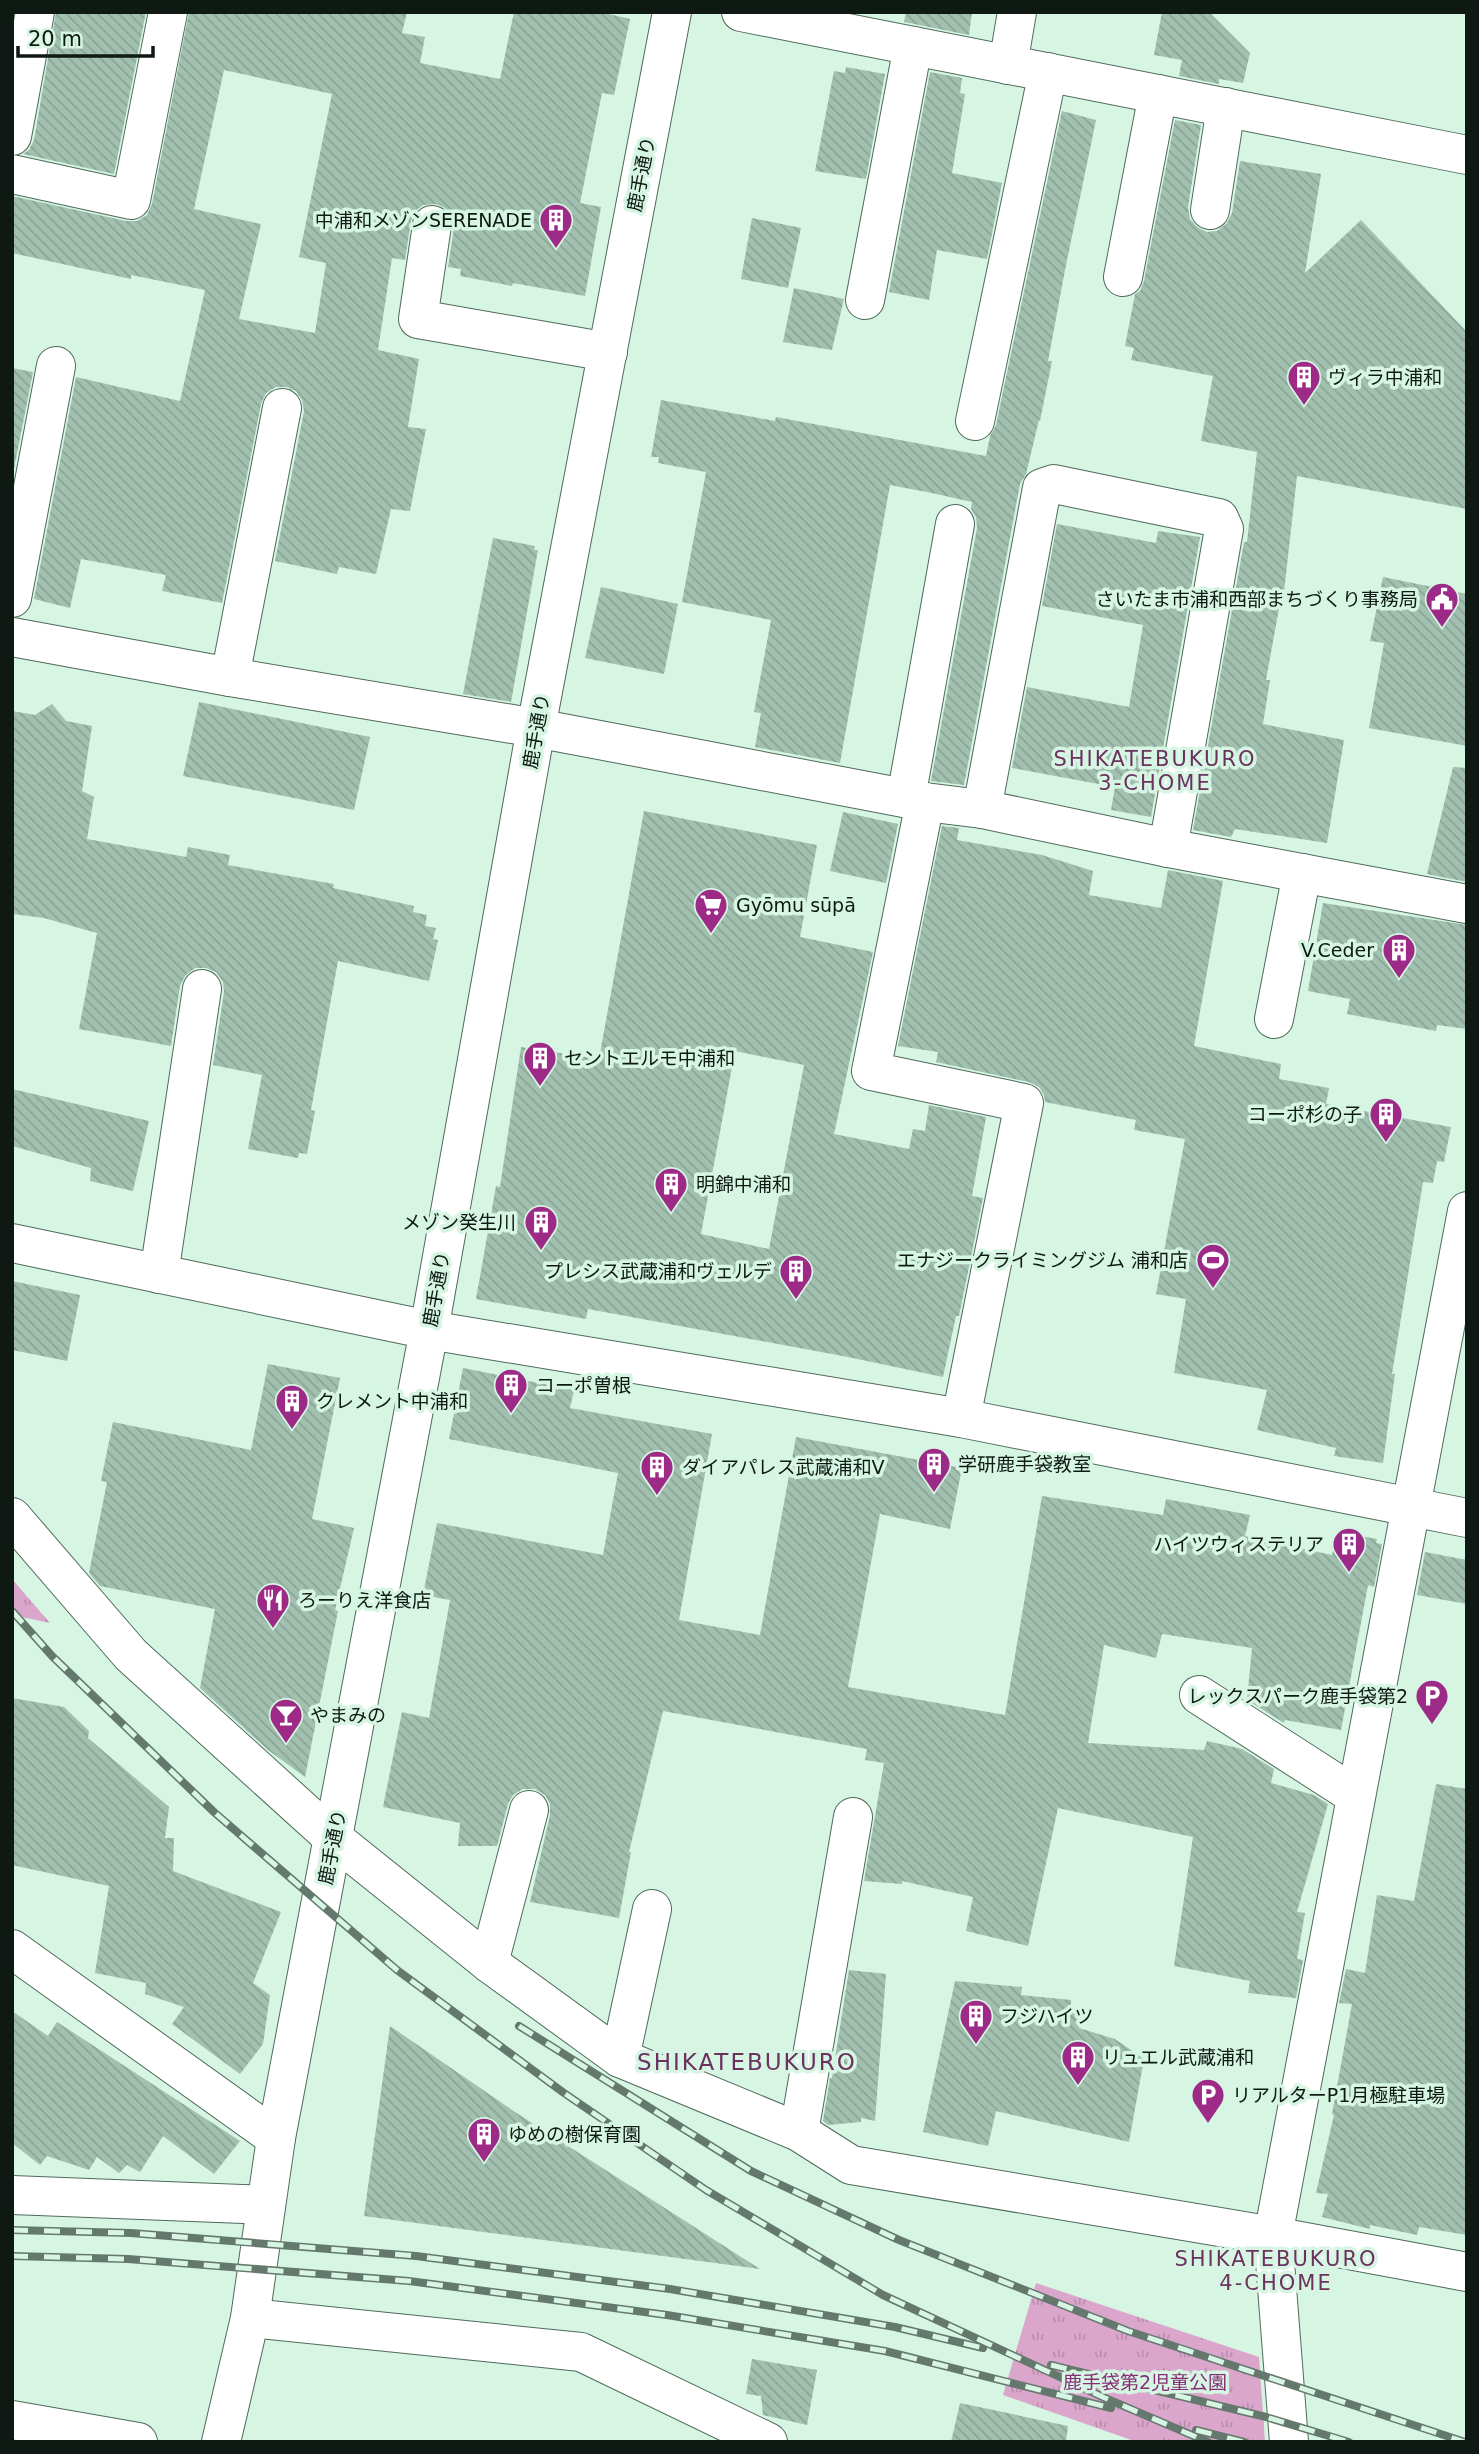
<svg xmlns="http://www.w3.org/2000/svg" width="1479" height="2454" viewBox="0 0 1479 2454" font-family="'DejaVu Sans','Noto Sans JP',sans-serif">
<style>
.park{fill:url(#park-tufts)}
.building{fill:url(#building-back-hatch);fill-rule:evenodd}
.lines{fill:none;stroke-linecap:round;stroke-linejoin:round}
.minor-casing{stroke:#4f6a5b;stroke-width:40}
.minor{stroke:#fff;stroke-width:38}
.rail-casing{stroke:#65786d;stroke-width:8}
.rail{stroke:#d6f5e3;stroke-width:5;stroke-dasharray:16;stroke-linecap:butt}
.labels{text-anchor:middle;dominant-baseline:central;stroke-width:7;stroke-linejoin:round;paint-order:stroke}
.street-label{font-size:19px;fill:#0e1913;stroke:#d6f5e3}
.poi-label{font-size:19px;fill:#0e1913;stroke:#d6f5e3;text-anchor:start}
.park-label{font-size:19px;fill:#882e76;stroke:#d6f5e3}
.neighbourhood-label{font-size:21px;letter-spacing:2px;fill:#6b325e;stroke:#d6f5e3}
.quarter-label{font-size:23px;letter-spacing:2px;fill:#6b325e;stroke:#d6f5e3}
</style>
<defs>
<pattern id="park-tufts" width="24" height="20" patternUnits="userSpaceOnUse" patternTransform="scale(1.75)"><rect width="24" height="20" fill="#dba6cc"/><path d="M3 7l-1-3M5 7V3M7 7l1-3M15 17l-1-3M17 17v-4M19 17l1-3" fill="none" stroke="#bb8eae"/></pattern>
<pattern id="building-back-hatch" width="6" height="6" patternUnits="userSpaceOnUse" patternTransform="scale(1.75)"><rect width="6" height="6" fill="#a2c0af"/><path d="M-1 5l2 2M0 0l6 6M5-1l2 2" fill="none" stroke="#8aa496"/></pattern>
</defs>
<rect width="100%" height="100%" fill="#d6f5e3"/>
<g class="park">
<polygon points="12,1579 50,1623 12,1615"/>
<polygon points="1036,2283 1259,2357 1265,2442 1137,2442 1003,2395"/>
</g>
<g class="building">
<polygon points="56,12 146,12 114,174 23,154 29,150 34,140"/>
<path d="M189 12H407L402 33 425 37 420 63 500 79 514 12H600L630 19 614 95 602 93 580 203 601 207 585 296 513 283 512 286 460 276 461 269 448 267 454 228 452 216 445 208 436 204 423 205 415 211 411 221 405 260 392 258 378 350 419 359 408 427 426 429 410 511 391 509 376 574 339 567 337 574 275 561 304 411 302 400 296 391 287 387H276L266 393 261 404 222 603 162 591 166 575 81 559 70 608 34 599 76 377 180 401 205 290 131 275V279L12 253V196L126 221H137L147 215 152 204ZM224 70 332 94 299 257 326 263 315 333 239 319 261 224 194 209Z"/>
<polygon points="906,12 972,12 969,35 904,22"/>
<polygon points="1162,12 1209,12 1250,53 1243,83 1219,79 1219,84 1179,76 1182,60 1154,55"/>
<polygon points="846,67 885,74 866,179 815,171 834,71 845,73"/>
<polygon points="930,72 962,78 960,93 965,94 952,173 1002,183 987,259 937,250 929,300 889,292"/>
<polygon points="1062,111 1096,120 1065,270 1048,361 1052,361 1040,421 1039,420 1026,474 1020,484 964,785 931,781 977,528 976,517 971,509 972,502 932,493 890,485 840,763 755,747 761,713 754,712 771,620 682,602 706,472 658,463 659,457 651,457 661,400 775,421 776,417 986,456 990,436 996,425"/>
<polygon points="1175,120 1201,125 1188,207 1190,219 1197,227 1207,232 1217,231 1227,223 1232,213 1240,161 1321,174 1305,273 1361,220 1467,332 1467,509 1297,476 1284,592 1282,592 1266,680 1270,680 1263,724 1344,740 1327,843 1235,829 1231,837 1193,830 1244,542 1247,542 1257,452 1201,441 1213,376 1131,360 1134,348 1125,346 1135,294 1140,291 1144,281"/>
<polygon points="752,218 801,228 788,288 741,279"/>
<polygon points="794,288 844,299 832,350 783,342"/>
<polygon points="12,368 33,372 12,479"/>
<polygon points="1057,524 1156,543 1158,531 1200,537 1151,817 1111,810 1115,787 1012,768 1027,687 1129,707 1143,625 1042,606"/>
<polygon points="493,538 535,546 534,550 538,550 511,702 463,694"/>
<polygon points="1383,577 1467,594 1467,746 1369,728 1384,643 1370,641"/>
<polygon points="601,587 678,604 664,674 585,658"/>
<polygon points="199,702 370,737 354,810 183,776"/>
<polygon points="52,704 66,721 92,726 82,791 94,797 87,839 186,857 188,847 230,855 228,865 334,884 333,888 414,906 413,912 427,915 425,926 436,928 433,939 438,940 429,981 338,961 311,1110 315,1111 307,1154 299,1153 298,1158 248,1149 262,1075 213,1065 224,992 223,982 216,972 206,968 195,968 185,976 180,986 171,1046 79,1029 97,933 44,918 12,914 12,711 35,715"/>
<polygon points="1453,767 1467,768 1467,882 1427,874"/>
<path d="M644 811 817 845 800 937 873 952 834 1134 909 1149 913 1129 925 1131 929 1105 986 1117 972 1196 983 1198 959 1316H956L943 1377 848 1357 588 1309 586 1319 476 1299 496 1186 500 1187 521 1047 599 1059ZM735 1051 804 1065 769 1249 701 1234Z"/>
<polygon points="843,812 898,824 886,883 830,871"/>
<polygon points="942,826 959,828 957,840 1042,855 1093,871 1089,895 1161,908 1168,870 1223,881 1194,1046 1281,1064 1279,1079 1329,1088 1326,1104 1451,1127 1444,1162 1437,1161 1433,1183 1423,1182 1392,1374 1395,1374 1383,1463 1334,1456 1336,1448 1257,1430 1267,1390 1174,1373 1186,1299 1156,1294 1185,1139 1134,1130 1136,1120 1045,1102 1044,1095 1039,1087 1029,1082 936,1062 938,1052 898,1046"/>
<polygon points="1323,903 1467,925 1467,1029 1437,1025 1436,1031 1347,1014 1350,999 1308,991"/>
<polygon points="12,1089 149,1121 133,1191 90,1181 91,1168 12,1146"/>
<polygon points="12,1281 80,1295 67,1361 12,1350"/>
<polygon points="268,1364 340,1378 312,1519 354,1528 335,1610 338,1611 305,1777 268,1750 200,1688 215,1609 100,1586 89,1573 107,1482 101,1481 113,1422 251,1450"/>
<polygon points="463,1368 574,1390 570,1408 712,1434 679,1620 760,1635 796,1437 962,1468 950,1529 880,1514 848,1687 1005,1715 1042,1496 1163,1515 1166,1499 1250,1515 1245,1536 1332,1555 1337,1532 1377,1539 1376,1543 1382,1544 1374,1587 1368,1585 1341,1730 1285,1720 1284,1723 1247,1700 1252,1648 1162,1634 1156,1658 1104,1645 1088,1743 1204,1750 1207,1741 1242,1749 1274,1769 1271,1783 1314,1795 1328,1804 1297,1912 1305,1913 1297,1959 1303,1960 1296,1998 1248,1993 1250,1981 1174,1966 1193,1837 1058,1808 1028,1946 966,1931 973,1897 902,1881 902,1884 864,1881 884,1763 865,1760 867,1749 663,1711 629,1852 631,1852 619,1918 530,1902 550,1815 550,1804 545,1795 535,1789 523,1789 513,1795 508,1804 497,1846 458,1846 460,1823 383,1807 402,1712 429,1718 450,1600 423,1595 437,1523 603,1555 618,1473 449,1439"/>
<polygon points="1425,1552 1467,1560 1467,1604 1417,1595"/>
<polygon points="12,1698 64,1707 89,1731 88,1738 169,1807 165,1838 174,1838 173,1871 281,1912 253,1983 270,1995 263,2044 240,2074 172,2024 184,2007 145,1994 146,1983 95,1973 109,1886 12,1865"/>
<polygon points="1436,1784 1467,1789 1467,2235 1419,2227 1417,2235 1370,2225 1370,2229 1322,2217 1328,2194 1316,2193 1334,2115 1332,2114 1352,2004 1339,2003 1346,1969 1365,1973 1377,1895 1414,1901"/>
<polygon points="849,1970 886,1974 875,2121 861,2118 861,2122 828,2125 823,2121 830,2078 832,2078"/>
<polygon points="955,1981 1022,1987 1021,1995 1071,2000 1071,2007 1082,2009 1079,2028 1115,2039 1144,2059 1129,2142 996,2111 988,2146 923,2132"/>
<polygon points="12,2011 48,2036 57,2022 240,2141 214,2174 163,2136 140,2172 127,2165 119,2173 97,2157 89,2170 47,2156 40,2165 12,2143"/>
<polygon points="390,2026 515,2112 760,2269 364,2216"/>
<polygon points="752,2359 817,2370 807,2425 763,2415 761,2396 746,2394"/>
<polygon points="960,2403 1068,2426 1066,2442 951,2442"/>
</g>
<g class="lines">
<defs>
<g id="minor">
<polyline points="741,12 1467,155"/>
<polyline points="1008,65 1017,12"/>
<polyline points="12,136 35,12"/>
<polyline points="12,174 131,200 168,12"/>
<polyline points="1210,210 1226,107"/>
<polyline points="432,225 418,319 608,352"/>
<polyline points="1123,277 1158,94"/>
<polyline points="865,300 913,46"/>
<polyline points="975,421 1048,72"/>
<polyline points="12,598 56,366"/>
<polyline points="12,637 230,677 536,728 925,802 982,809 1168,848 1467,904"/>
<polyline points="230,677 282,408"/>
<polyline points="906,798 955,524"/>
<polyline points="925,802 871,1071 1024,1103 961,1418"/>
<polyline points="982,809 1042,488 1054,484 1219,518 1224,529 1168,848"/>
<polyline points="1274,1019 1302,873"/>
<polyline points="12,1243 429,1330 961,1418 1467,1518"/>
<polyline points="159,1274 202,989"/>
<polyline points="12,1517 131,1655 333,1838 489,1963 620,2058 799,2132 851,2165 1273,2236 1467,2272"/>
<polyline points="1199,1695 1356,1796"/>
<polyline points="12,1949 276,2138"/>
<polyline points="489,1963 529,1810"/>
<polyline points="620,2058 652,1909"/>
<polyline points="799,2132 853,1817"/>
<polyline points="12,2195 266,2205"/>
<polyline points="250,2318 581,2352 768,2442"/>
<polyline points="12,2420 138,2442"/>
<polyline points="221,2442 250,2318 276,2138 429,1330 536,728 672,12"/>
<polyline points="1289,2442 1273,2236 1467,1211"/>
</g>
</defs>
<use href="#minor" class="minor-casing"/>
<use href="#minor" class="minor"/>
<defs>
<g id="rail">
<polyline points="12,1611 52,1656 215,1813 397,1970 564,2093 706,2190 883,2295 1105,2398 1208,2442"/>
<polyline points="519,2026 751,2171 899,2240 1128,2331 1465,2442"/>
<polyline points="12,2230 131,2233 416,2256 670,2289 895,2327 983,2348"/>
<polyline points="12,2256 128,2259 409,2281 667,2315 885,2351 1111,2408"/>
<polyline points="1051,2365 1266,2417 1349,2442"/>
<polyline points="1196,2430 1244,2442"/>
</g>
</defs>
<use href="#rail" class="rail-casing"/>
<use href="#rail" class="rail"/>
</g>
<defs>
<symbol id="building-pin" viewBox="-11 -11 22 30"><path d="M0 17L-7.5 6A9.5 9.5 0 1 1 7.5 6Z" fill="#9c2a86" stroke="#d6f5e3"/><path d="M-4-6H4V6H1V3H-1V6H-4ZM-2.5-4.3h1.7v1.8h-1.7ZM.8-4.3h1.7v1.8H.8ZM-2.5-1h1.7V.8h-1.7ZM.8-1h1.7V.8H.8Z" fill="#fff"/></symbol>
<symbol id="civic-pin" viewBox="-11 -11 22 30"><path d="M0 17L-7.5 6A9.5 9.5 0 1 1 7.5 6Z" fill="#9c2a86" stroke="#d6f5e3"/><path d="M-.6-6.5H3V-4.5H.6V-3L4-1V1h2V6H-6V1h2V-1L-.6-3ZM-1.2 2.5V6h2.4V2.5Z" fill="#fff"/></symbol>
<symbol id="supermarket-pin" viewBox="-11 -11 22 30"><path d="M0 17L-7.5 6A9.5 9.5 0 1 1 7.5 6Z" fill="#9c2a86" stroke="#d6f5e3"/><path d="M-6-5.5h2.5l.6 2H6L4.5 2H-2.5L-4.4-4H-6ZM-1.5 3.2a1.3 1.3 0 1 0 .1 0ZM3 3.2a1.3 1.3 0 1 0 .1 0Z" fill="#fff"/></symbol>
<symbol id="stadium-pin" viewBox="-11 -11 22 30"><path d="M0 17L-7.5 6A9.5 9.5 0 1 1 7.5 6Z" fill="#9c2a86" stroke="#d6f5e3"/><path d="M0-5a6.5 5 0 1 0 0 10a6.5 5 0 1 0 0-10ZM-3.5-1.8h7v3.6h-7Z" fill="#fff"/></symbol>
<symbol id="restaurant-pin" viewBox="-11 -11 22 30"><path d="M0 17L-7.5 6A9.5 9.5 0 1 1 7.5 6Z" fill="#9c2a86" stroke="#d6f5e3"/><path d="M-5-6h1v4h1v-4h1v4h1v-4h1v5L-1.5 .5V6h-2V.5L-5-1ZM5-6V6H3V1.5H1.5Q1.5-4 5-6Z" fill="#fff"/></symbol>
<symbol id="parking-pin" viewBox="-11 -11 22 30"><path d="M0 17L-7.5 6A9.5 9.5 0 1 1 7.5 6Z" fill="#9c2a86" stroke="#d6f5e3"/><path d="M-3.5-5.5H1a3.5 3.5 0 0 1 0 7H-1V5.5H-3.5ZM-1-3.4V-.6H.8a1.4 1.4 0 0 0 0-2.8Z" fill="#fff"/></symbol>
<symbol id="bar-pin" viewBox="-11 -11 22 30"><path d="M0 17L-7.5 6A9.5 9.5 0 1 1 7.5 6Z" fill="#9c2a86" stroke="#d6f5e3"/><path d="M-6-5H6L.8 .8V4.5H3.5V6h-7V4.5H-.8V.8Z" fill="#fff"/></symbol>
</defs>
<g fill-rule="evenodd">
<use href="#building-pin" x="537" y="201" width="38" height="52"/>
<use href="#building-pin" x="1285" y="358" width="38" height="52"/>
<use href="#civic-pin" x="1423" y="580" width="38" height="52"/>
<use href="#supermarket-pin" x="692" y="886" width="38" height="52"/>
<use href="#building-pin" x="1380" y="931" width="38" height="52"/>
<use href="#building-pin" x="521" y="1039" width="38" height="52"/>
<use href="#building-pin" x="1367" y="1095" width="38" height="52"/>
<use href="#building-pin" x="652" y="1165" width="38" height="52"/>
<use href="#building-pin" x="522" y="1203" width="38" height="52"/>
<use href="#stadium-pin" x="1194" y="1241" width="38" height="52"/>
<use href="#building-pin" x="777" y="1252" width="38" height="52"/>
<use href="#building-pin" x="492" y="1366" width="38" height="52"/>
<use href="#building-pin" x="273" y="1382" width="38" height="52"/>
<use href="#building-pin" x="915" y="1445" width="38" height="52"/>
<use href="#building-pin" x="638" y="1448" width="38" height="52"/>
<use href="#building-pin" x="1330" y="1525" width="38" height="52"/>
<use href="#restaurant-pin" x="254" y="1581" width="38" height="52"/>
<use href="#parking-pin" x="1413" y="1677" width="38" height="52"/>
<use href="#bar-pin" x="267" y="1696" width="38" height="52"/>
<use href="#building-pin" x="957" y="1997" width="38" height="52"/>
<use href="#building-pin" x="1059" y="2038" width="38" height="52"/>
<use href="#parking-pin" x="1189" y="2076" width="38" height="52"/>
<use href="#building-pin" x="465" y="2115" width="38" height="52"/>
</g>
<g class="labels">
<g class="street-label">
<text transform="translate(641 174) rotate(-79)">鹿手通り</text>
<text transform="translate(536 731) rotate(-80)">鹿手通り</text>
<text transform="translate(436 1289) rotate(-80)">鹿手通り</text>
<text transform="translate(332 1847) rotate(-79)">鹿手通り</text>
</g>
<g class="poi-label">
<text x="532" y="220" text-anchor="end">中浦和メゾンSERENADE</text>
<text x="1328" y="377">ヴィラ中浦和</text>
<text x="1418" y="599" text-anchor="end">さいたま市浦和西部まちづくり事務局</text>
<text x="736" y="905">Gyōmu sūpā</text>
<text x="1374" y="950" text-anchor="end">V.Ceder</text>
<text x="564" y="1058">セントエルモ中浦和</text>
<text x="1362" y="1114" text-anchor="end">コーポ杉の子</text>
<text x="696" y="1184">明錦中浦和</text>
<text x="516" y="1222" text-anchor="end">メゾン癸生川</text>
<text x="1188" y="1260" text-anchor="end">エナジークライミングジム 浦和店</text>
<text x="772" y="1271" text-anchor="end">プレシス武蔵浦和ヴェルデ</text>
<text x="536" y="1385">コーポ曽根</text>
<text x="316" y="1401">クレメント中浦和</text>
<text x="958" y="1464">学研鹿手袋教室</text>
<text x="682" y="1467">ダイアパレス武蔵浦和Ⅴ</text>
<text x="1324" y="1544" text-anchor="end">ハイツウィステリア</text>
<text x="298" y="1600">ろーりえ洋食店</text>
<text x="1408" y="1696" text-anchor="end">レックスパーク鹿手袋第2</text>
<text x="310" y="1715">やまみの</text>
<text x="1000" y="2016">フジハイツ</text>
<text x="1102" y="2057">リュエル武蔵浦和</text>
<text x="1232" y="2095">リアルターP1月極駐車場</text>
<text x="508" y="2134">ゆめの樹保育園</text>
</g>
<g class="park-label">
<text x="1145" y="2382">鹿手袋第2児童公園</text>
</g>
<g class="neighbourhood-label">
<text x="1155" y="759">SHIKATEBUKURO<tspan x="1155" dy="24">3-CHOME</tspan></text>
<text x="1276" y="2259">SHIKATEBUKURO<tspan x="1276" dy="24">4-CHOME</tspan></text>
</g>
<g class="quarter-label">
<text x="747" y="2062">SHIKATEBUKURO</text>
</g>
</g>
<rect width="1479" height="2454" fill="none" stroke="#0e1913" stroke-width="28"/>
<path d="M18 46v10h135v-10" fill="none" stroke="#0e1913" stroke-width="3.5"/>
<text x="28" y="46" font-size="21" fill="#0e1913" stroke="#d6f5e3" stroke-width="5" paint-order="stroke">20 m</text>
</svg>
